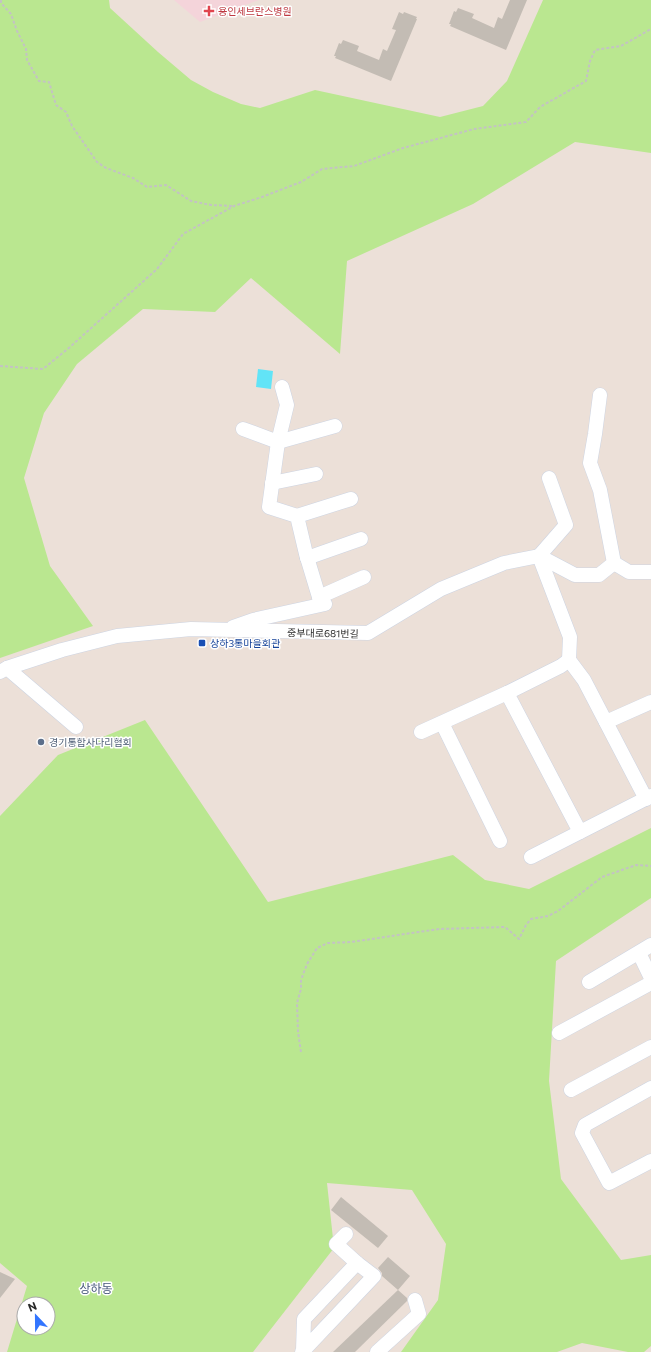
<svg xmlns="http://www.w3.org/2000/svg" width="651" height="1352" viewBox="0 0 651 1352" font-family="Commissioner,'Noto Sans KR',sans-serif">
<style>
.medical{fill:#f4d4da}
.green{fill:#bae790;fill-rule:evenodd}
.water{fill:#62e4f7}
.building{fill:#c3bcb4}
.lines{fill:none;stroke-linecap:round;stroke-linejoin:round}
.minor-casing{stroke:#cdd4e2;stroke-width:15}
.path{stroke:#c3c3c3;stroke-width:2;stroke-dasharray:3 2;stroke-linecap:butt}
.minor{stroke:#fff;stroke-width:14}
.health-dot{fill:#e0444e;stroke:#fff;stroke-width:1.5}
.transit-dot{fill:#1a4fb4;stroke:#fff;stroke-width:1.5}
.service-dot{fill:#5c6f8a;stroke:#fff;stroke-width:1.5}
.labels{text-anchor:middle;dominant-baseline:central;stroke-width:3;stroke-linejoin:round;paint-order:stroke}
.health-label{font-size:10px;fill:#be3a42;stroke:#fff;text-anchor:start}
.street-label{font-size:10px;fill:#282828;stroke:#fff}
.transit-label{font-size:10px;fill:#164399;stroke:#fff;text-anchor:start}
.service-label{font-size:10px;fill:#4e5e75;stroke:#fff;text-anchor:start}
.quarter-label{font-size:12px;fill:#46577b;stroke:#fff}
</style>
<rect width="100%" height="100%" fill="#ece0d8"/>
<polygon class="medical" points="174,0 259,0 200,22"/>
<g class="green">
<polygon points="0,0 109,0 110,8 158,52 191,80 213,92 241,104 260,108 315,90 440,117 483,106 507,81 543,0 651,0 651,153 575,142 473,204 347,261 340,354 251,278 215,312 143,309 77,364 44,413 24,478 50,566 93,626 0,658"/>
<path d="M145 720 268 902 453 855 485 880 529 889 651 828V898L556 961 549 1081 561 1179 621 1260 651 1255V1346L644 1352H628L582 1343 557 1352H401L438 1300 446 1244 412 1190 327 1183 334 1248 253 1352H7L27 1286 0 1263V816L58 755ZM24 1304H48V1328H24Z"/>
</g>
<polygon class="water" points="258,369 273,371 271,389 256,387"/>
<g class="building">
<polygon points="510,0 527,0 506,50 450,26 451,24 449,24 454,11 456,12 458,8 474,14 472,18 494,28 498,17 502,19"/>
<polygon points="399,12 403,14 404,12 417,17 416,19 417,19 391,81 335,58 336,56 334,56 339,43 341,44 343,40 359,46 357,51 379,60 383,49 387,51 396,30 392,29"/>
<polygon points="341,1197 388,1236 378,1248 331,1210"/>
<polygon points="388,1257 410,1276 398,1290 382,1276 382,1273 378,1268"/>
<polygon points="0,1272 15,1279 0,1298"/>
<polygon points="398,1290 407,1298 407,1301 355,1352 333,1352"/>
</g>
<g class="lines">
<defs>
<g id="minor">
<polyline points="243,429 278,442 335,426"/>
<polyline points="272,483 316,474"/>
<polyline points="297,516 351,499"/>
<polyline points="539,556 570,637 569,660 584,680 646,799"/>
<polyline points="539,556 575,575 599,575 614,563 600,490 590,463 595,434 600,395"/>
<polyline points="539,556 566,525 549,478"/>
<polyline points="307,558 361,539"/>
<polyline points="614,563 629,572 651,572"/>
<polyline points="319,597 364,577"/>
<polyline points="233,627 253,620 325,604 319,597 306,554 297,516 269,507 278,442 287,405 282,387"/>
<polyline points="569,660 561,666 507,693 580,832"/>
<polyline points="7,668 76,727"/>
<polyline points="0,672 7,668 62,650 117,636 191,629 368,633 441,589 504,563 539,556"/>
<polyline points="606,722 651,702"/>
<polyline points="442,723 500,841"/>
<polyline points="421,732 507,693"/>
<polyline points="531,857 651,796"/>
<polyline points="639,953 651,978"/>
<polyline points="589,982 651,945"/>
<polyline points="559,1033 651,983"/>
<polyline points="651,1088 585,1125 582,1133 609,1183 651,1161"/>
<polyline points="571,1090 651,1047"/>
<polyline points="346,1234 336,1244 357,1263"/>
<polyline points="302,1352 303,1351 374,1276 357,1263 304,1319 303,1351 304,1352"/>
<polyline points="377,1352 419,1314 415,1300"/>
</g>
</defs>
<use href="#minor" class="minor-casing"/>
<g class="path">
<polyline points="1,0 1,3 11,14 17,31 26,49 27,60 39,81 49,82 56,105 66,112 72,126 97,162 106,168 133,178 147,187 166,185 191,201 211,205 233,206"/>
<polyline points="0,366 43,369 70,347 157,269 183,234 234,206 262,197 301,182 322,169 354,166 403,148 474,129 526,122 540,107 586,81 590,61 595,50 621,46 651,29"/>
<polyline points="301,1052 298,1032 297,1003 301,989 301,980 307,964 317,948 328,943 351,942 439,929 505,927 519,939 526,925 531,919 548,916 558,911 602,877 636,865 651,866"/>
</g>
<use href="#minor" class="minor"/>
</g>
<path class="health-dot" d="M207 5h4v4h4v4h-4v4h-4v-4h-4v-4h4z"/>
<rect class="transit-dot" x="198" y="639" width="8" height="8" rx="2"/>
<circle class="service-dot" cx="41" cy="742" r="4"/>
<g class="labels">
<g class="health-label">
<text x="218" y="11">용인세브란스병원</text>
</g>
<g class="street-label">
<text transform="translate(323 633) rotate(1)">중부대로681번길</text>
</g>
<g class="transit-label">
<text x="210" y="643">상하3통마을회관</text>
</g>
<g class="service-label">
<text x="49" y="742">경기통합사다리협회</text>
</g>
<g class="quarter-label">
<text x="96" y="1288">상하동</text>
</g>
</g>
<g transform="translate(36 1316) rotate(338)"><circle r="19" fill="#ffffff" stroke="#a9a9a9"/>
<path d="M0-3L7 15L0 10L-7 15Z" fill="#3275ff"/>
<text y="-6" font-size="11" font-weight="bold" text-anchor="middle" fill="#282828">N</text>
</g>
</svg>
